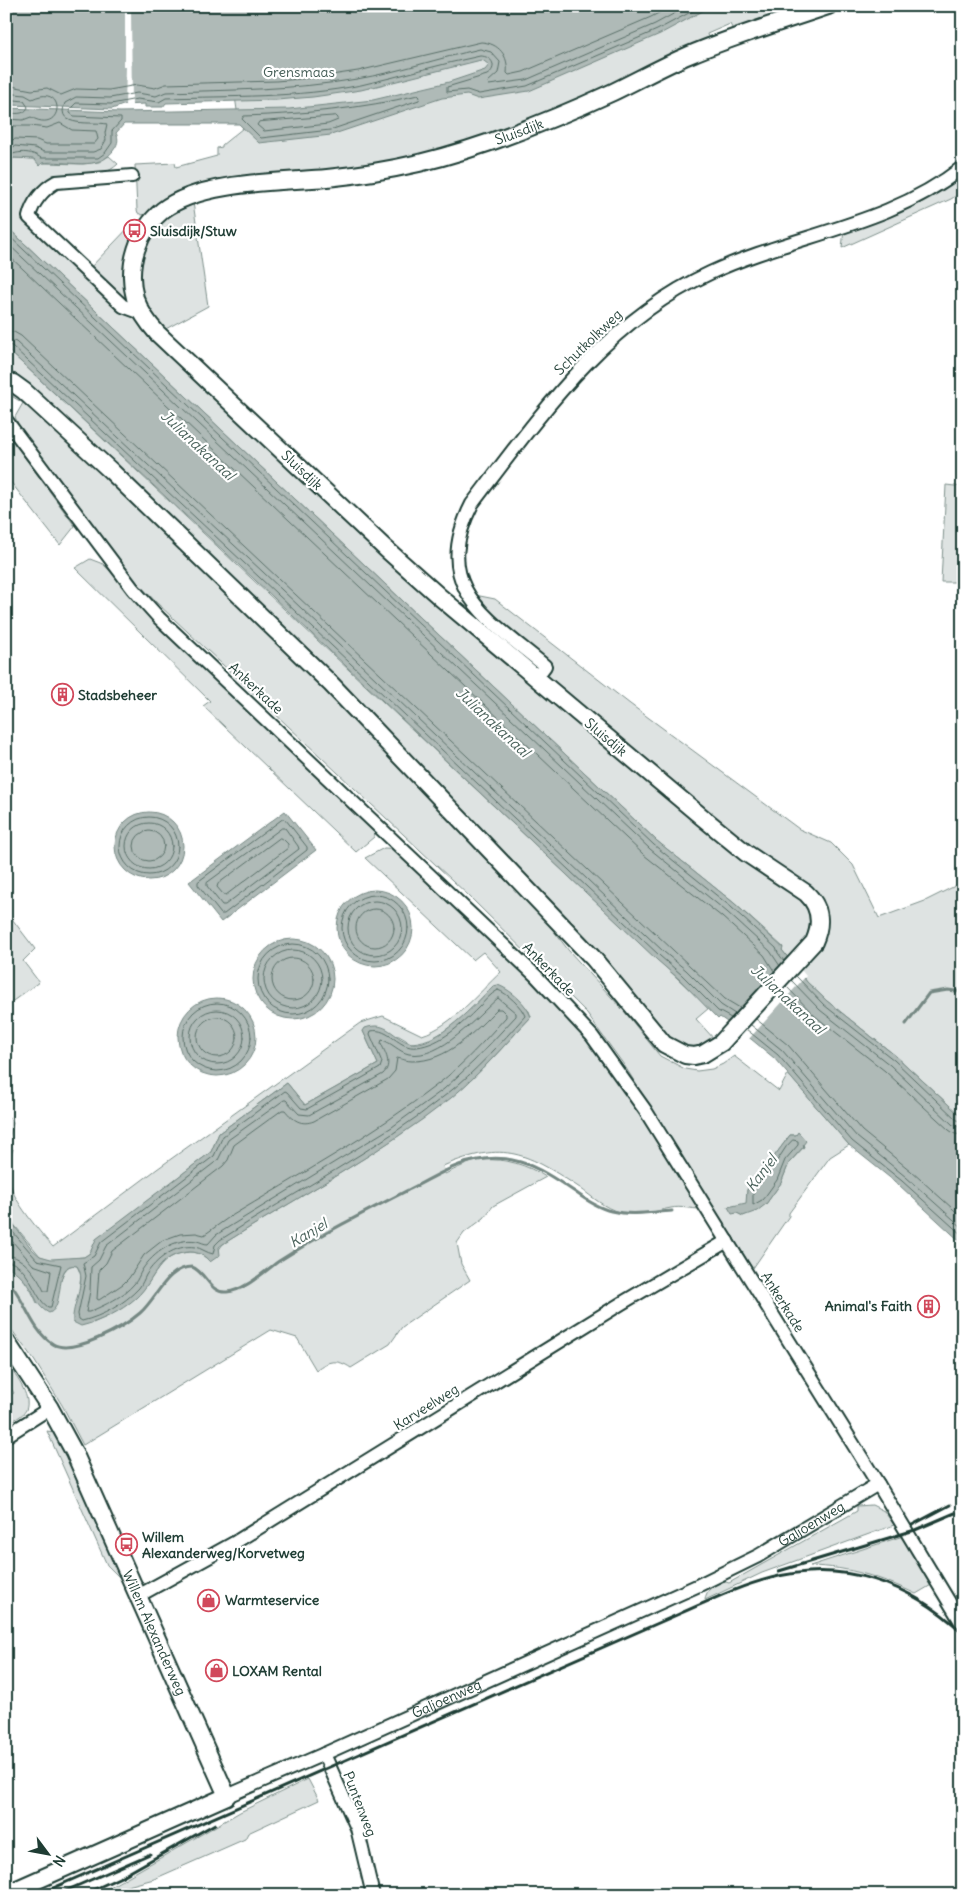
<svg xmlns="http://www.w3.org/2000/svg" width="969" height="1901" viewBox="0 0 969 1901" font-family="Delius,sans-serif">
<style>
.green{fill:#dee3e2;stroke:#7e908b;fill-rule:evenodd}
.water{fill:#afbab7;stroke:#758883}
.pier{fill:#fff}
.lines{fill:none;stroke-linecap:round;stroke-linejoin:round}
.shore{stroke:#596f68;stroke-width:1}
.stream{stroke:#758883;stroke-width:3}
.minor-casing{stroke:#1f3d34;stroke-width:16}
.tertiary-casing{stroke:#1f3d34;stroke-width:20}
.minor{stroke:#fff;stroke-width:12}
.tertiary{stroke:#fff;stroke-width:16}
.rail{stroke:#1f3d34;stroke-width:3}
.labels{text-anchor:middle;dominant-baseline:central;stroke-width:4.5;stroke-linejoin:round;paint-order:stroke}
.park-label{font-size:14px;fill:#455e57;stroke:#fff}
.street-label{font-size:14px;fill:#1f3d34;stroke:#fff}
.poi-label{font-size:14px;font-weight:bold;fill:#1f3d34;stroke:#fff;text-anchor:start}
.water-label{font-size:15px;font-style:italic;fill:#4a625b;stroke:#fff}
</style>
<rect width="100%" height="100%" fill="#fff"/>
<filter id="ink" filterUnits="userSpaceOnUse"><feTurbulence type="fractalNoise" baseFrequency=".02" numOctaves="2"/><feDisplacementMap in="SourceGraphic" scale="10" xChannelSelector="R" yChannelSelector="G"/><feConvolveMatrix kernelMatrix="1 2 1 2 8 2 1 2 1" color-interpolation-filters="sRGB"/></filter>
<g filter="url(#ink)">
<g class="green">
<polygon points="222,6 813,6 734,32 730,24 707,34 709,41 497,135 382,165 277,177 142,215 138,213 137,210 135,165 175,163 176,167 217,156 217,148 222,147 222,145 243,128 239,124"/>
<path d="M109 156 118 164C100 181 70 178 47 181L27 203 23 217 122 308 478 622 460 592 495 599 630 704 799 829 831 843 853 865 879 918 925 901 963 882V1118L897 1057 827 1001 807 982 782 950 783 947 734 903 657 841 6 226V165L14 158 34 159 42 163 83 164 99 162Z"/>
<polygon points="963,170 963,191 951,199 842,248 844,230"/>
<path d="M193 202 208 306 162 331C156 323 149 314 145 305 131 275 143 235 168 214 175 209 185 206 193 202Z"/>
<polygon points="133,223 130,302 126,304 89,269"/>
<path d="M6 348 709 1008 696 1019 715 1040C694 1053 694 1050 672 1041L82 439 6 368Z"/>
<path d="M13 394 19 395 303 660 524 892 569 951 624 1011 660 1056 685 1069 697 1071 712 1069 723 1064 734 1056 779 1091 788 1074 849 1145 830 1157 789 1213V1216L751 1271V1266L624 1065 584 1010 469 896 157 603 114 558 20 428 15 417 23 403 13 397ZM798 1133 804 1147 789 1163 781 1183 766 1204 743 1216 737 1213 747 1203V1190L749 1186 767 1166 790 1135H796Z"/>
<polygon points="6,432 75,526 60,545 6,476"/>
<polygon points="946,485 963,487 963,582 941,582"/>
<polygon points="90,559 103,564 161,623 376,825 374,837 356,852 203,706 210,701 75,568"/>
<path d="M384 848 403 849 569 1012 622 1083 701 1209C692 1209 680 1206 671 1208 654 1211 636 1218 619 1212 605 1208 592 1197 580 1188 527 1153 505 1140 443 1166L445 1174C456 1169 470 1161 482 1160 506 1158 527 1165 546 1177L493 1206 484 1218 464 1233 457 1243 461 1264 470 1280 402 1327 390 1344 351 1368C338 1359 328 1360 316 1370L297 1338 271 1330 83 1445 62 1405 34 1360 6 1322V1265C22 1274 30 1287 37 1303L61 1279 64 1272 68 1267 73 1265 77 1266 81 1275 79 1290 93 1323C109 1316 123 1309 136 1297 156 1280 157 1254 190 1252 198 1252 205 1256 210 1262L223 1244C299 1196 380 1154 450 1098 480 1075 505 1044 531 1017L529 1011 493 986C471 1008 445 1041 411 1043L399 1036 363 1031 378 1064 305 1105 287 1083 219 1133 211 1152 97 1239 90 1253 84 1257 51 1260 40 1256 6 1215V1155L13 1149C9 1161 8 1176 12 1189 16 1203 42 1235 53 1247L157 1169 360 1023 383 1016 422 1035C452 1026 478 993 501 972L483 952 473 960 365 858Z"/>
<polygon points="6,911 35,949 23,961 39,982 6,1006"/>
<polygon points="6,1114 13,1123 6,1152"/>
<path d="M6 1362C14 1374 32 1395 26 1410 23 1416 12 1421 6 1424V1398L14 1393 6 1381Z"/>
<polygon points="47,1431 53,1432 61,1441 122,1580 107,1565"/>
<path d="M872 1505 884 1511 894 1525 762 1573 705 1600C706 1589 714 1585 723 1581L729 1583 857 1511V1506Z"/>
<path d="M903 1536 933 1584 916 1594C880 1577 850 1567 810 1566Z"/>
<polygon points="308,1779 319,1800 248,1833 245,1839 154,1879 124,1887 126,1895 96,1895 240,1812"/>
</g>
<g class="water">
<path d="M6 6H712L660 34 529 91 478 99 467 95 442 98 331 135 259 143 239 124H124L116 133C119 139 118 143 115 148 99 174 67 159 42 163L40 166 34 159 14 158 6 165V108L120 112 289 109 373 100 449 82 485 70 489 65 484 61 481 60 361 90 313 97 277 100 166 103 163 107H145V104L123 105 112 109 10 105 6 104Z"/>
<polygon points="6,226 657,841 734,903 783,948 782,950 807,982 827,1001 897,1057 963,1118 963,1244 899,1185 849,1145 774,1058 751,1039 720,1017 718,1019 679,979 657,960 256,581 6,348"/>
<polygon points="285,811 316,850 221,922 189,882"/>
<circle cx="149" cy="846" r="34"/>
<circle cx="375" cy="928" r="38"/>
<circle cx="293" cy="979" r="40"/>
<path d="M498 985C511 990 527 1004 531 1017 505 1044 480 1074 451 1098 380 1154 299 1196 223 1244L219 1247 220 1255 210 1262C205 1256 199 1252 190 1252 156 1254 156 1280 136 1298 120 1312 101 1321 81 1326L73 1322C71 1305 88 1281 77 1266 53 1260 66 1308 49 1313 37 1307 36 1297 30 1287 23 1278 16 1271 6 1265V1215L32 1249 40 1256 51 1259 84 1257 90 1253 96 1239 211 1152 219 1133 287 1083 305 1105 378 1064 363 1031 365 1028C388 1020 392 1038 411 1043 435 1048 478 1002 493 986Z"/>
<circle cx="217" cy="1037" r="39"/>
<polygon points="798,1132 806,1141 803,1145 804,1146 789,1163 781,1183 766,1204 757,1211 743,1216 737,1213 732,1214 728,1207 746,1203 747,1190 749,1186 767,1166 790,1135 796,1135"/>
</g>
<g class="pier">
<polygon points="123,6 133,6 131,8 132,107 125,108 126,66 123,66 123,60 125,60 125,8"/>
<polygon points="792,959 806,976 748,1040 728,1025"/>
</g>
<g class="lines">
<g class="shore">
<path d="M6 85 32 90 47 88 61 95 76 89 109 90 137 85 155 88 166 84 276 81 311 78 358 71 481 42C499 43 509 56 507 73L509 75 523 72 651 17 672 6"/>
<path d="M6 93 25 95 32 99C67 82 64 136 31 117L23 120 6 119"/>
<path d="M418 95 420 97 419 100 330 130 261 138 242 119 244 116C303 114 361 109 418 95Z"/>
<path d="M6 99 24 101 28 107C25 116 14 113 6 113"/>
<polygon points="336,116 338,118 338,120 328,124 264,131 257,125 259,122"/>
<polyline points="6,126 30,126 47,128 60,123 72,130 96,131 98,139 94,144 46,144 37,140 16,139 6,141"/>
<path d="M6 150 15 146 35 148 44 152H93L101 149 106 140 105 133 107 124C94 121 54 129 65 103L76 97 110 98 137 93 156 96 166 92C231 90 292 90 357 79 398 72 439 58 480 49L491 52 500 62 498 73 488 82 489 85 526 80 655 24 688 6"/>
<path d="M6 158C15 150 32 151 41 158H98L105 153 112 143V131L121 121V118L74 116 70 113V109L76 103 111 104 137 99 159 102 166 98C231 96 297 98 361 85 401 76 440 64 480 56 493 56 498 68 487 75L447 87V92L467 90 479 94 527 86 657 30 702 6"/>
<polyline points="6,233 654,845 731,907 776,948 778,953 784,961"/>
<polyline points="6,242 650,849 727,912 770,951 780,966"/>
<polyline points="6,253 644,855 722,917 764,955 774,971"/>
<polyline points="6,331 14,332 21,336 725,999 740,1008"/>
<polyline points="6,338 16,342 263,572 664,952 686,970 721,1005 735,1014"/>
<polyline points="6,345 12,346 259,577 660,956 682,975 718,1011 731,1018"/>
<circle cx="149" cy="846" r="29"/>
<polygon points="283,819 286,820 307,847 307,850 224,914 221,914 198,885 198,882"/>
<circle cx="149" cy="846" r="23"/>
<polygon points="282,828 285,828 298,846 299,849 225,905 222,905 207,886 207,883"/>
<circle cx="149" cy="846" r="15"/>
<polygon points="280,838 283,839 288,844 288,848 226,895 223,894 217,887 218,884"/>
<circle cx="375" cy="928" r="33"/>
<circle cx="375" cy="928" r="27"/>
<circle cx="375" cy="928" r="19"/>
<circle cx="293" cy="979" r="35"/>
<circle cx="293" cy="979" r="29"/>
<circle cx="293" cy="979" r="21"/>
<polyline points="796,976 824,1005 894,1060 957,1120 963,1121"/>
<polyline points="791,980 820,1010 890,1065 953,1125 963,1127"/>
<polyline points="786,986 815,1016 885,1071 949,1130 955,1134 963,1135"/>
<path d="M498 990C507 993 522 1007 525 1016 501 1043 475 1072 447 1094 377 1150 296 1191 220 1240L215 1245 213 1254C207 1253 201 1248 195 1247 176 1244 156 1259 146 1275 144 1279 142 1284 139 1288 124 1304 103 1316 82 1321L79 1319 78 1314 86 1276 83 1263 94 1256 101 1242 214 1156 223 1136 285 1091 287 1092 301 1108 307 1109 380 1068 382 1062 370 1034 371 1031C389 1027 399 1050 417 1047 441 1044 461 1025 478 1008 484 1002 490 994 498 990Z"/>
<path d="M498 998 516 1013V1016L474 1061 444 1089 392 1127 232 1225 216 1235 208 1244C204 1244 201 1242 197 1241 175 1237 153 1253 142 1270 139 1275 138 1280 134 1284 123 1297 105 1305 89 1312H86L90 1291 91 1267 99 1260 106 1246 218 1160 228 1140 284 1100H286L299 1114 309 1115 383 1074C393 1064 385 1053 381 1043L382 1040C391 1042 399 1052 409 1054 441 1060 477 1016 498 998Z"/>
<circle cx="217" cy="1037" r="34"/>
<path d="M497 1009H501L506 1014V1017C485 1040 463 1065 438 1084 373 1135 299 1175 228 1218L204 1235 196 1233 180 1234 163 1240 144 1255 129 1278 123 1284 99 1300 97 1299 99 1270 106 1263 112 1251 223 1166 228 1160 234 1145 282 1110H285C293 1120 301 1126 314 1121L388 1079 395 1071 397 1058C402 1059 407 1061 412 1061 447 1062 475 1031 497 1009Z"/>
<circle cx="217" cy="1037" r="27"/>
<circle cx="217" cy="1037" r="20"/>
<polyline points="756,1019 788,1045 862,1131 911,1171 963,1218"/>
<polyline points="751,1025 782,1050 857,1137 906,1177 963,1228"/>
<polyline points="746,1029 778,1055 852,1141 902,1181 963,1236"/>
<polygon points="793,1140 798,1141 798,1145 785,1160 777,1180 767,1194 762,1200 753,1205 753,1190 771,1170 786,1147"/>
<path d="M6 1224 37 1260 61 1265 51 1307H48C33 1297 30 1264 6 1261"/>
<path d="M6 1234 33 1265 51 1271 48 1291H44C37 1276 24 1256 6 1255"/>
</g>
<g class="stream">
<polyline points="906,1024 929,993 948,990 963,992"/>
<path d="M6 1279C24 1295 30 1330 53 1344 73 1356 124 1327 140 1313 157 1298 167 1267 192 1267 206 1272 210 1294 227 1292 244 1291 265 1271 279 1261 320 1235 365 1212 408 1190 425 1182 442 1171 459 1165 508 1148 535 1165 575 1192 586 1200 598 1208 611 1211 631 1216 652 1212 672 1211"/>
</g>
<defs>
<g id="minor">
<path d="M132 176 56 182C43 189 32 203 29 217L123 306 142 313"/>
<polyline points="6,420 133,589 159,618 536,976 592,1036 645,1110 878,1484 963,1625"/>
<path d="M536 678 545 666C488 618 429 588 472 504 540 415 605 321 710 273 794 234 887 227 963 167"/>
<polyline points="6,1436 50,1408"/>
<polyline points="138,1596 234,1543 622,1303 727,1241"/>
<polyline points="324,1754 357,1828 373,1895"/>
<path id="s1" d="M227 1796 324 1754 699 1585 758 1556 878 1484"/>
</g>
<g id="tertiary">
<path id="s2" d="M6 382 13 383 24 391 111 471 331 684 593 958 664 1044 685 1055 694 1056 703 1054 721 1043 814 942C822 924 821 907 806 893L746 853 702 817 441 598 386 549 157 333C148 323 140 311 135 298 126 266 138 230 163 210 200 181 281 182 327 178 358 175 389 170 419 163 486 147 550 121 613 92 638 80 663 66 689 55 734 36 781 22 828 6"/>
<path id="s3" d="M6 1341 50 1408 74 1452 227 1796 6 1894"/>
</g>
</defs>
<use href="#minor" class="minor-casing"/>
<use href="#tertiary" class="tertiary-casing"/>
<use href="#minor" class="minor"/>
<use href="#tertiary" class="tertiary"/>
<g class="rail">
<polyline points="912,1525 950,1505"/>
<polyline points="779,1571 915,1530 955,1513"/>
<path d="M37 1895 679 1614C709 1601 739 1586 771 1578 843 1559 910 1583 963 1633"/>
<polyline points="56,1895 150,1854"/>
<polyline points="82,1895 121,1877 215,1824"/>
</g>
</g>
</g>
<defs>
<symbol id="bus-ring" viewBox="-11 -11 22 22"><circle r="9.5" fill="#fff" stroke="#d1495b" stroke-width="1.5"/><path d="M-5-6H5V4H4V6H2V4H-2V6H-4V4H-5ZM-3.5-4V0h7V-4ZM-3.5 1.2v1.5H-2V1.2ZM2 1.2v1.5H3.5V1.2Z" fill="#d1495b"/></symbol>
<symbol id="building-ring" viewBox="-11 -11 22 22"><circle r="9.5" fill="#fff" stroke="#d1495b" stroke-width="1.5"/><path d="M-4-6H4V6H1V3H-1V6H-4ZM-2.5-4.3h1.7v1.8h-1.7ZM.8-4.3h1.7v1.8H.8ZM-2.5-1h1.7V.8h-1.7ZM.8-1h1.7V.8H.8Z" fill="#d1495b"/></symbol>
<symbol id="shop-ring" viewBox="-11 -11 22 22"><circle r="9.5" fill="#fff" stroke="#d1495b" stroke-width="1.5"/><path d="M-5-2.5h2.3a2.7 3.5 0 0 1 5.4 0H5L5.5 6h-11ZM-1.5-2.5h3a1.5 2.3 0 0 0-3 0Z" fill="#d1495b"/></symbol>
</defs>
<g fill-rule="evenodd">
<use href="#bus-ring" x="122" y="218" width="25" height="25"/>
<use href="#building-ring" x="50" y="682" width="25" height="25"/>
<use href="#building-ring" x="916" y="1294" width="25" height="25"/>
<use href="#bus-ring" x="114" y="1532" width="25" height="25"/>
<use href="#shop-ring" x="196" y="1588" width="25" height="25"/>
<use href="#shop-ring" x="204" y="1658" width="25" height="25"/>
</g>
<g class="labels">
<g class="park-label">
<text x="299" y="72">Grensmaas</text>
</g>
<g class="street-label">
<text stroke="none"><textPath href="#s2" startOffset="2554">Sluisdijk</textPath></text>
<text transform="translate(588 342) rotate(-44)">Schutkolkweg</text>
<text transform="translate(302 470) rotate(43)">Sluisdijk</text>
<text transform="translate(256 688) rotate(43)">Ankerkade</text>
<text transform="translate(606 737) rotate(40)">Sluisdijk</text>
<text transform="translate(549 969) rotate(46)">Ankerkade</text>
<text transform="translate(783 1302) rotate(58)">Ankerkade</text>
<text transform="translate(426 1407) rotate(-32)">Karveelweg</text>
<text stroke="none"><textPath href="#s1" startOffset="645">Galjoenweg</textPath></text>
<text stroke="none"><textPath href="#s3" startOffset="328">Willem Alexanderweg</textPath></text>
<text stroke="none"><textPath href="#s1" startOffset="240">Galjoenweg</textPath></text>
<text transform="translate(360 1804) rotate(69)">Punterweg</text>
</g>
<g class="poi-label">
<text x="150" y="231">Sluisdijk/Stuw</text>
<text x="78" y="695">Stadsbeheer</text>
<text x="912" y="1306" text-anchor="end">Animal's Faith</text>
<text x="142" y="1537">Willem<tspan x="142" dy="16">Alexanderweg/Korvetweg</tspan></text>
<text x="225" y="1600">Warmteservice</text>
<text x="232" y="1671">LOXAM Rental</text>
</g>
<g class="water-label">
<text transform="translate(198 445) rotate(43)">Julianakanaal</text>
<text transform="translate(493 722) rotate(43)">Julianakanaal</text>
<text transform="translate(788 999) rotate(43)">Julianakanaal</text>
<text transform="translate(761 1173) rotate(-53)">Kanjel</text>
<text transform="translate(308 1233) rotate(-31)">Kanjel</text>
</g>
</g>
<rect width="969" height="1901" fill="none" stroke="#fff" stroke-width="25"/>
<rect x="12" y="12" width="944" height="1876" fill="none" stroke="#1f3d34" stroke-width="2" filter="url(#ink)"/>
<g transform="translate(48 1854) rotate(122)" stroke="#ffffff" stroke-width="4" paint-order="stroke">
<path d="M0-4L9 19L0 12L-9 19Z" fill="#1f3d34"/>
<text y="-8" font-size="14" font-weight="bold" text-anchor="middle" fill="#1f3d34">N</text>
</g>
</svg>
